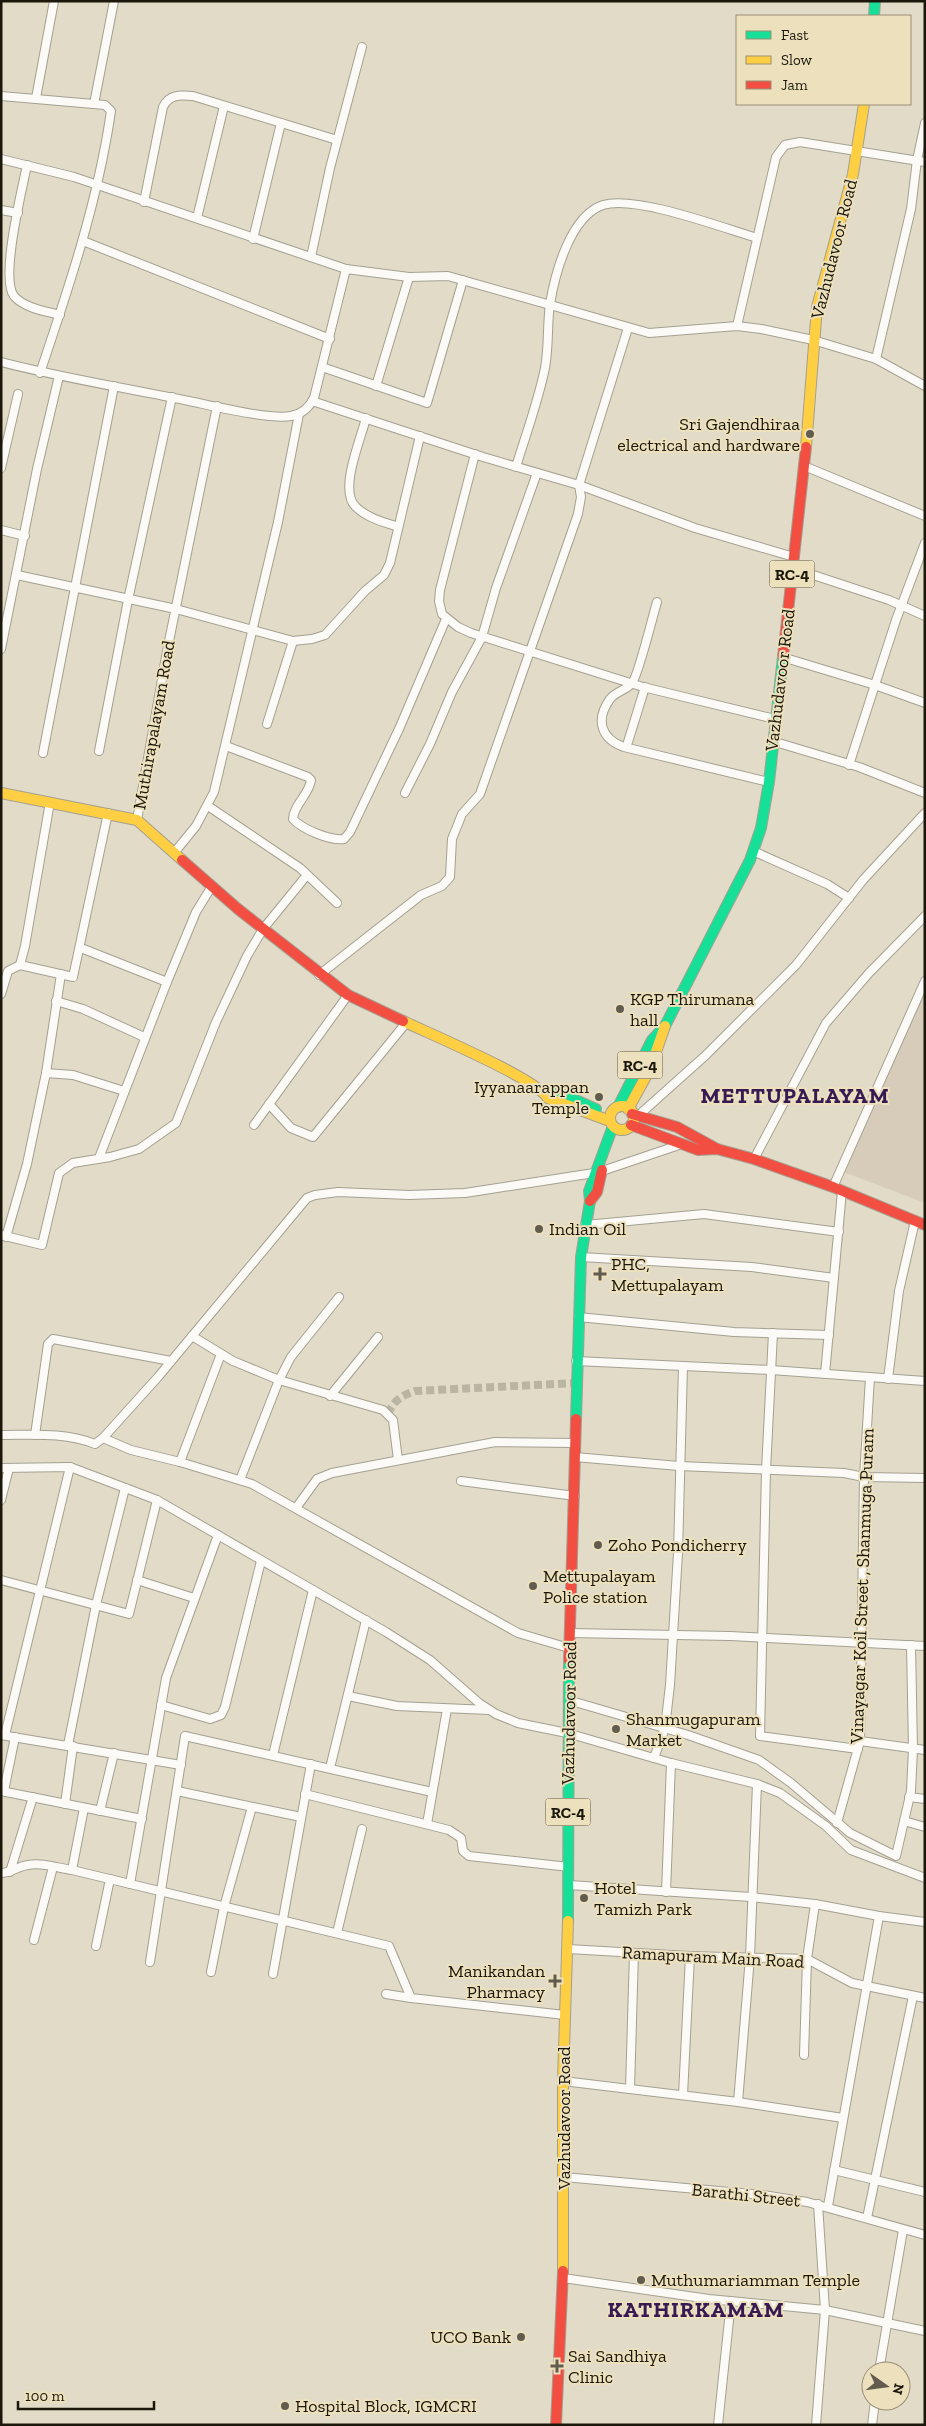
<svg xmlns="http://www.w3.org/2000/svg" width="926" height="2426" viewBox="0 0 926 2426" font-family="'Zilla Slab',serif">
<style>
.industrial{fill:#d7cbb9}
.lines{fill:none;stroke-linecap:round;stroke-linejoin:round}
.street-tunnel{stroke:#bab4a2;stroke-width:8;stroke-dasharray:8 4;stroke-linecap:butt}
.street-casing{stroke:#a4a091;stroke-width:10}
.fast-casing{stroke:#a4a091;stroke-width:12}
.slow-casing{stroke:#a4a091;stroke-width:12}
.jam-casing{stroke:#a4a091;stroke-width:12}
.street{stroke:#fbfaf7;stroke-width:8}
.fast{stroke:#16e098;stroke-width:10}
.slow{stroke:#ffcf43;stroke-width:10}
.jam{stroke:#f24e42;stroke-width:10}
.poi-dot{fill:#615c4d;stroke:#ece0bd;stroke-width:2}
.labels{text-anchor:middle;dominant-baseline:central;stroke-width:4;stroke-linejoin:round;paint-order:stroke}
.shield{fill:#ece0bd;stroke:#5a5340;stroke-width:1}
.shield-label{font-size:16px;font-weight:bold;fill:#1b170b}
.street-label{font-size:18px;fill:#1b170b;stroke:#ece0bd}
.poi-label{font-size:18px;fill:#1b170b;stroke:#ece0bd;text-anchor:start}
.district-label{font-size:22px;font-weight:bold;letter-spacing:1px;fill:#371a53;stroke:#ece0bd}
</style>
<rect width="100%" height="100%" fill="#e2dbc8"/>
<polygon class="industrial" points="925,978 925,1203 841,1171"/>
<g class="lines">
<path class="street-tunnel" d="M388 1414C394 1400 401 1396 415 1391L576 1383"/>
<defs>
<g id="street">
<path d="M1 96 105 105 111 111C98 201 69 287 40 373"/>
<polyline points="36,98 54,1"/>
<polyline points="94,104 114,1"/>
<polyline points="1,159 74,177 346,269 409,277 448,276 649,333 737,326 761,329 813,340 876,359 925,386"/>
<path d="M27 165C22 190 0 278 14 296 24 308 45 311 60 315"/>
<path d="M144 202 163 107C169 94 180 95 193 96L337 140"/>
<polyline points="1,210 18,213"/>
<polyline points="197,218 224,106"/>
<polyline points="253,239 281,123"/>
<polyline points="83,241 330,339"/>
<polyline points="311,257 330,168 362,47"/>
<polyline points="737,326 776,157 785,145 800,142 925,162"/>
<polyline points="876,359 911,209 917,160 925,123"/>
<path d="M1 362C63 378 126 388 189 401 213 406 270 420 291 416 302 414 309 408 314 398L346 269"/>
<polyline points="322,367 427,403 463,280"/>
<polyline points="376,386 409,277"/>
<polyline points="312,401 483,457 579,485 695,528 794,557"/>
<path d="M366 418C361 439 338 491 356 507 367 518 384 522 398 527"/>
<polyline points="475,454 440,590 439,601 442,614 458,627 471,633 643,687 775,719"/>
<polyline points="804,466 925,516"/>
<path d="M516 467C526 434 538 402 545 368 549 346 547 325 550 304 555 274 570 216 603 205 636 195 723 228 757 238"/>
<polyline points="1,468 18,394"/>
<polyline points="1,530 25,536"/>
<polyline points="792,568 889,600 925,616"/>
<polyline points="17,575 176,609 293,641 312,639 325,635 365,591 384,575 390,563 420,436"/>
<path d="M657 602C653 615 638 677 632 683 627 690 616 691 610 699 595 720 601 739 624 747L769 782"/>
<polyline points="1,649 37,469 59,376"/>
<polyline points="782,657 875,685 925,703"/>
<polyline points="267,724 293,641"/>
<polyline points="772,741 859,767 925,793"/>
<polyline points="628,742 645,687"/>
<path d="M226 746 308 777 311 780C309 795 294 804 293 819 302 829 330 841 344 839L350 832 399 729 446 619"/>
<polyline points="99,751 128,600 172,397"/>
<polyline points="43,753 114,386"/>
<polyline points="849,765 896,620 925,543"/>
<polyline points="405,793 430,744 452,692 482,637 496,588 537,473"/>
<polyline points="208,806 300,868 337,903"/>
<polyline points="137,820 167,651 217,406"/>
<polyline points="753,851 827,884 849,898"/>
<polyline points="174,853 196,826 214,792 278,522 299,414"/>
<polyline points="81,948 167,982"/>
<polyline points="20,965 25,946 50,802"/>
<polyline points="319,975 421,895 442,886 450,877 452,839 462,814 480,794 578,514 581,497 579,485 628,328"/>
<polyline points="1,994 8,971 20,965 73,977 108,813"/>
<polyline points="56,1001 83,1009 144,1037"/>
<polyline points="46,1073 73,1075 124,1091"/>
<polyline points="269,1104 291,1128 313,1137 406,1023"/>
<polyline points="639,1115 706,1055 796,965 863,880 925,813"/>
<polyline points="254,1125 348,995"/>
<polyline points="99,1158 167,982 196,912 212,886"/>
<polyline points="754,1159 826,1023 869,973 925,916"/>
<polyline points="602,1171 682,1144"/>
<polyline points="833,1187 925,981"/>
<polyline points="585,1225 704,1214 839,1232"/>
<polyline points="1,1235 42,1245 59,1173 73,1163 110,1157 139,1149 176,1123 216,1022 247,956 263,929 307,875"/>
<polyline points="6,1237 27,1164 46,1073 61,974"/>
<polyline points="581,1257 752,1267 834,1278"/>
<polyline points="578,1317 734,1332 829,1335"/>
<polyline points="773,1333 766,1470 760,1736 858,1749"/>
<polyline points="192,1336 233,1361 279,1380 383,1410 393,1420 398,1460"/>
<polyline points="576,1361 771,1370 925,1381"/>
<polyline points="825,1374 842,1191"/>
<polyline points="888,1379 899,1291 915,1221"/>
<polyline points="330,1396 378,1337"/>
<path d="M1 1435C32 1435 66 1432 95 1444L103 1438 158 1377 307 1198 315 1195 338 1192 409 1195 465 1193 594 1173"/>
<polyline points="35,1435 48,1344 53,1339 171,1361"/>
<polyline points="103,1438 131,1450 180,1462 252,1484 518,1633 569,1648"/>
<polyline points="575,1457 679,1466 844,1473 864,1477 925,1478"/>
<polyline points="180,1462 221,1354"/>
<polyline points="1,1468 70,1467 157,1500 386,1632 430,1660 479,1703 496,1714 518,1723 567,1733 671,1763 757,1784 780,1793 826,1826 851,1850 925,1878"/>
<polyline points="240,1480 279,1380 291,1357 339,1297"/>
<polyline points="461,1481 575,1496"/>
<polyline points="1,1500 9,1468"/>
<polyline points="296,1508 317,1479 332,1473 495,1442 575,1443"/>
<polyline points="1,1580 129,1614 157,1500"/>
<polyline points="137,1580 194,1598"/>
<polyline points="570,1633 730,1636 925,1646"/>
<polyline points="348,1696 397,1706 489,1710"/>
<polyline points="568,1700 688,1735 759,1760 791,1783 850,1833 896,1856 911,1791 913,1749 911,1645"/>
<polyline points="161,1705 210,1719 221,1715 225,1707 261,1561"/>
<polyline points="1,1735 181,1765"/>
<polyline points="5,1735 70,1467"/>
<polyline points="860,1741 925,1750"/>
<polyline points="68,1745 96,1605 125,1488"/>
<polyline points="273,1755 313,1590"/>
<polyline points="654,1758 665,1728 670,1685 678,1553 683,1366"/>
<polyline points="330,1768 366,1620"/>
<polyline points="1,1791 142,1819"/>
<polyline points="4,1791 15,1737"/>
<polyline points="177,1791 301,1817"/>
<polyline points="305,1794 449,1830 461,1838 463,1851 469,1856 569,1867"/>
<polyline points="909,1797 925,1799"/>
<polyline points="65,1804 73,1746"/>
<polyline points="100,1811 114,1753"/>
<polyline points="904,1821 925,1827"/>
<polyline points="837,1823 860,1741 864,1477 870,1377"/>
<polyline points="427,1824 447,1709"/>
<polyline points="72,1870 84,1808"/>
<polyline points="10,1872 33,1797"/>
<path d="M1 1873C11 1873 18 1866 28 1865 42 1862 58 1868 72 1870L389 1946 411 1998 565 2015"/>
<polyline points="130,1884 166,1678 218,1535"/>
<polyline points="569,1885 751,1897 815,1904 879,1916 925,1922"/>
<polyline points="666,1892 671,1763"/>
<polyline points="337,1933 362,1829"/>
<polyline points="34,1940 53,1867"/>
<polyline points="96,1946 110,1879"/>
<polyline points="568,1949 690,1956 807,1959 852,1983 925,1998"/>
<polyline points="150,1962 185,1736 432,1792"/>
<polyline points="211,1972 224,1907 252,1807"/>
<polyline points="273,1974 311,1764"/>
<polyline points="386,1994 411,1998"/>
<polyline points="804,2055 807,1959 815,1904"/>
<polyline points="563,2081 738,2102 843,2118"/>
<polyline points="630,2089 634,1953"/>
<polyline points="683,2095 690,1956"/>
<polyline points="738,2102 750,1957 757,1784"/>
<polyline points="834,2170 925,2192"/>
<polyline points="564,2177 763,2195 807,2202 925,2235"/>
<polyline points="828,2206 879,1916"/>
<polyline points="867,2218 913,1996"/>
<polyline points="563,2278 709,2299 825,2310 925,2331"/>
<polyline points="879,2371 903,2230"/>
<polyline points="718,2425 731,2301"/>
<polyline points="816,2425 825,2310 818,2204"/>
<polyline points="872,2425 875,2401"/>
</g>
<g id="fast">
<polyline points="874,16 875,1"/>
<polyline points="543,1090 553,1090 596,1109"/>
<polyline points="618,1107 652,1040 665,1026 750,860 761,828 769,782 783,657"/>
<polyline points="576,1419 581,1257 590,1201 589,1191 613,1126"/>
<polyline points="568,1921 569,1660"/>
</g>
<g id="slow">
<polyline points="806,447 817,307 853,174 864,104"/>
<polyline points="1,793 137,820 182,860"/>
<path d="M403 1021C430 1034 535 1078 548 1098L610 1121"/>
<circle cx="622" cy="1118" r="12"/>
<polyline points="628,1109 650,1069 665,1026"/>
<polyline points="563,2271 563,2081 568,1921"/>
</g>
<g id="jam">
<polyline points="783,657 806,447"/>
<polyline points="182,860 238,909 348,995 403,1021"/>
<polyline points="632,1114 677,1127 717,1149"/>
<polyline points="631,1125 698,1150 717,1149 754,1159 833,1187 925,1225"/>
<polyline points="590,1201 597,1192 602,1170"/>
<polyline points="569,1660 576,1419"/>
<polyline points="556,2425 563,2271"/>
</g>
</defs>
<use href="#street" class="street-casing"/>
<use href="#fast" class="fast-casing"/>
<use href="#slow" class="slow-casing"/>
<use href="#jam" class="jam-casing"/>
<use href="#street" class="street"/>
<use href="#fast" class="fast"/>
<use href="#slow" class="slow"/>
<use href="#jam" class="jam"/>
</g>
<g class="poi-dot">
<circle cx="810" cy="434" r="5"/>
<circle cx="620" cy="1009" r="5"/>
<circle cx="599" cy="1097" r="5"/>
<circle cx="539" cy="1229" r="5"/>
<path d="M597.5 1266.5h5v5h5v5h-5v5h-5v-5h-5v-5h5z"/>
<circle cx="598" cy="1545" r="5"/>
<circle cx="533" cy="1586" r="5"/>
<circle cx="616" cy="1729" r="5"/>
<circle cx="584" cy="1898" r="5"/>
<path d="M552.5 1973.5h5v5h5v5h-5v5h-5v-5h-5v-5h5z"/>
<circle cx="641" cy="2280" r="5"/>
<circle cx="521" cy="2337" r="5"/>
<path d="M554.5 2358.5h5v5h5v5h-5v5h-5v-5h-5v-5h5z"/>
<circle cx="285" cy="2406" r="5"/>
</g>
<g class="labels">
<g class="shield">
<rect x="769.5" y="560.5" width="45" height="27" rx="4"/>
<rect x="617.5" y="1051.5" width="45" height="27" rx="4"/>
<rect x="545.5" y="1798.5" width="45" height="27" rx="4"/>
</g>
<g class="shield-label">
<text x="792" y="574">RC-4</text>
<text x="640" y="1065">RC-4</text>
<text x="568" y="1812">RC-4</text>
</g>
<g class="street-label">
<text transform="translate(834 249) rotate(-76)">Vazhudavoor Road</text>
<text transform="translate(780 680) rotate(-83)">Vazhudavoor Road</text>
<text transform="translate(154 725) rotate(-80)">Muthirapalayam Road</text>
<text transform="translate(862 1586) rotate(-88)">Vinayagar Koil Street , Shanmuga Puram</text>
<text transform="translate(569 1713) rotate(-89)">Vazhudavoor Road</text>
<text transform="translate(713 1957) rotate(3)">Ramapuram Main Road</text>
<text transform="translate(564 2118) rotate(-90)">Vazhudavoor Road</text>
<text transform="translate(746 2195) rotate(6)">Barathi Street</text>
</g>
<g class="poi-label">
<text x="800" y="424" text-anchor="end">Sri Gajendhiraa<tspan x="800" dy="21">electrical and hardware</tspan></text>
<text x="630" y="999">KGP Thirumana<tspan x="630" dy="21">hall</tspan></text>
<text x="589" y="1087" text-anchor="end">Iyyanaarappan<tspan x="589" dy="21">Temple</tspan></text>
<text x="549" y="1229">Indian Oil</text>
<text x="611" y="1264">PHC,<tspan x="611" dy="21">Mettupalayam</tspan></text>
<text x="608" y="1545">Zoho Pondicherry</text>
<text x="543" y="1576">Mettupalayam<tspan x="543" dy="21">Police station</tspan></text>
<text x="626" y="1719">Shanmugapuram<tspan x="626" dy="21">Market</tspan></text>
<text x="594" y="1888">Hotel<tspan x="594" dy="21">Tamizh Park</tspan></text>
<text x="545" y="1971" text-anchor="end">Manikandan<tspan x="545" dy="21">Pharmacy</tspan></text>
<text x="651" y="2280">Muthumariamman Temple</text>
<text x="511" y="2337" text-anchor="end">UCO Bank</text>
<text x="568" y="2356">Sai Sandhiya<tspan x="568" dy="21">Clinic</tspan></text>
<text x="295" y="2406">Hospital Block, IGMCRI</text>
</g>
<g class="district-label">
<text x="795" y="1095">METTUPALAYAM</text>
<text x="696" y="2309">KATHIRKAMAM</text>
</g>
</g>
<rect width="926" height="2426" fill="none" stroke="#1b170b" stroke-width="5"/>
<rect x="736" y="15" width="175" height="90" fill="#ece0bd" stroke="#989076"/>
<rect x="746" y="31" width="25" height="8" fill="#16e098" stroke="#989076"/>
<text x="781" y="40" font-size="15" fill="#1b170b">Fast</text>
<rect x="746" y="56" width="25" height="8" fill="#ffcf43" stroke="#989076"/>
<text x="781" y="65" font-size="15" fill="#1b170b">Slow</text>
<rect x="746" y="81" width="25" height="8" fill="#f24e42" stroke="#989076"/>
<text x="781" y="90" font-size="15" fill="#1b170b">Jam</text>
<g transform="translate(886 2386) rotate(104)"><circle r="24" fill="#ece0bd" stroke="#989076"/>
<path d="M0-4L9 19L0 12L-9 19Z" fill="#615c4d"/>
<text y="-8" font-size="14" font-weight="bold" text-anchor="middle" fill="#1b170b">N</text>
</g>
<path d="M18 2401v8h136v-8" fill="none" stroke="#1b170b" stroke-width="2.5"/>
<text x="25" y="2401" font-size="15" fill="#1b170b" stroke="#ece0bd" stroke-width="4" paint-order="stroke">100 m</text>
</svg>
